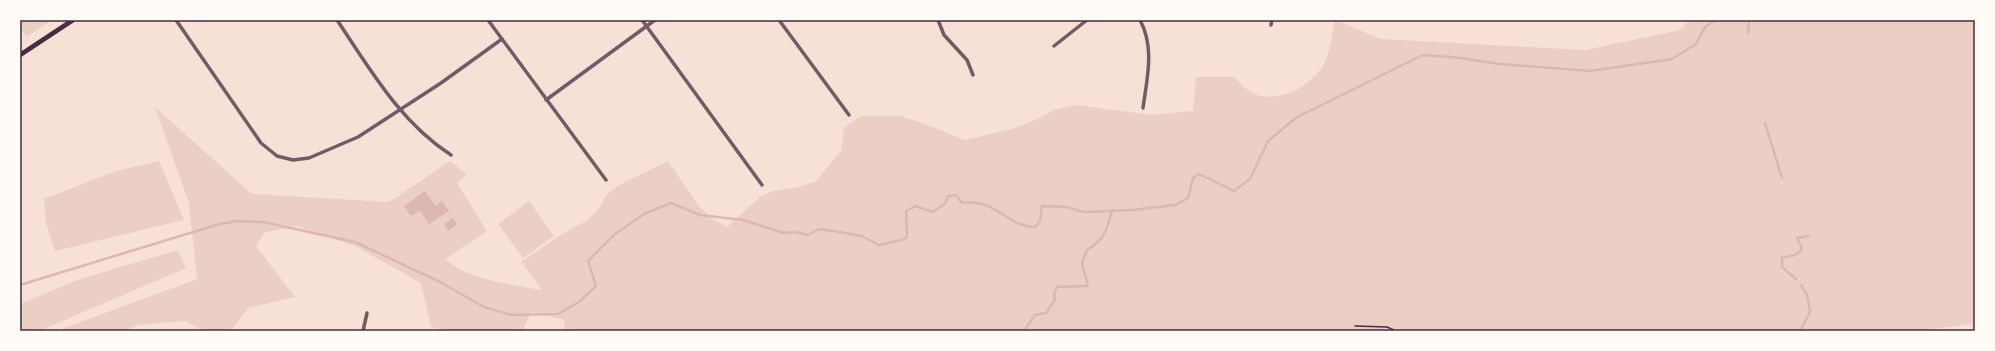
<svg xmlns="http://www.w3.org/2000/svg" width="1995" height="351" viewBox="0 0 1995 351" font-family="Mulish,sans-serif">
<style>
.green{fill:#ebcfc5}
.water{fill:#dcb8b0}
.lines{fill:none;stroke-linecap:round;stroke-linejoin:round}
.stream{stroke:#dcb8b0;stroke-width:2.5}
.path{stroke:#4a2c40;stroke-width:1.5}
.minor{stroke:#755966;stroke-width:3.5}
.secondary{stroke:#4a2c40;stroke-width:4.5}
.neatline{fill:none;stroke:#4a2c40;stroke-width:1.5}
</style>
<rect width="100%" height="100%" fill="#f7e1d7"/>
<g class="green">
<polygon points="20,20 49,20 50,21 27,37 20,28"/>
<path d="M1335 20 1381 39 1585 50 1681 30 1689 20H1975V331L1971 324 1918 331H565L564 320 532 312 522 331H450L431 327 421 283 355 246 296 226 264 233 256 246 295 297 248 308 231 331H202L186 321 138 325 125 331H56L197 279 189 203 155 107 252 194 389 202 450 161 467 174 457 183 487 231 445 259C470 281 510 284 542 290L521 262 562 234 588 220 601 206 606 195 619 185 668 161 698 205 711 218 727 227 760 197 773 191 799 187 816 181 841 151 844 128 861 116H900L920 122 965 140 1012 129 1035 120 1054 110 1076 105 1152 115 1193 111 1196 77H1234C1242 85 1250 94 1261 96 1285 100 1309 86 1322 67 1331 53 1331 35 1335 20Z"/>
<polygon points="159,161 184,220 55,251 46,223 44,199 116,171"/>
<polygon points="529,201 554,236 523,258 498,224"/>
<polygon points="178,250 186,268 39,331 20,331 20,304 80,279"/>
</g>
<g class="water">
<polygon points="425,191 436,206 442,201 449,211 429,224 420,211 411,216 404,206"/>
<polygon points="453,218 457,225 448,231 444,224"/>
</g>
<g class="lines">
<g class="stream">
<polyline points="1748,33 1749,20"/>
<polyline points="1765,123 1782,178"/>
<path d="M1796 279 1782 267V258C1788 256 1797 257 1802 249L1797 238 1809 236"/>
<path d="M20 285 216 225 236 221 263 222 355 242 440 282 484 307 512 315 558 314 579 302 596 286 588 261 615 234 644 214 671 203 700 215 743 220 784 233 795 232 808 235 819 229 839 232 862 236 879 245 902 240 907 237 906 211 916 206 932 212 945 204 948 196 956 195 962 203C994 197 1008 227 1035 227L1040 221 1042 206 1066 207 1084 212 1133 210 1175 205 1188 198 1193 178 1199 174 1234 191 1250 179 1268 141 1297 117 1423 55 1452 57 1500 64 1590 71 1672 59 1696 44 1705 27 1715 20"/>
<path d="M1024 331 1035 315 1046 313 1055 300 1054 295 1057 287 1088 286 1082 263 1087 250C1105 239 1107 230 1112 210"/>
<polyline points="1800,331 1810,312 1807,295 1801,285"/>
</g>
<polyline class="path" points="1355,326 1387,327 1396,331"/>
<g class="minor">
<polyline points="176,20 261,143 277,156 293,160 309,158 358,137 441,83 502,39"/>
<path d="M337 20C370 69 400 122 451 155"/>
<polyline points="488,20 606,180"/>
<polyline points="642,20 762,185"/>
<polyline points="779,20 849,115"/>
<polyline points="938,20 944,35 967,60 973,75"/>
<path d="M1140 20C1155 48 1147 78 1143 108"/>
<polyline points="1271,25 1272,20"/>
<polyline points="1054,46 1087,20"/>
<polyline points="546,100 655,20"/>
<polyline points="363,331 367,313"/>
</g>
<polyline class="secondary" points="20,55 73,20"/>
</g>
<rect width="1995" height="351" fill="none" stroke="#fffaf5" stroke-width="42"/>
<rect x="21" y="21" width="1953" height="309" class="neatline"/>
</svg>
